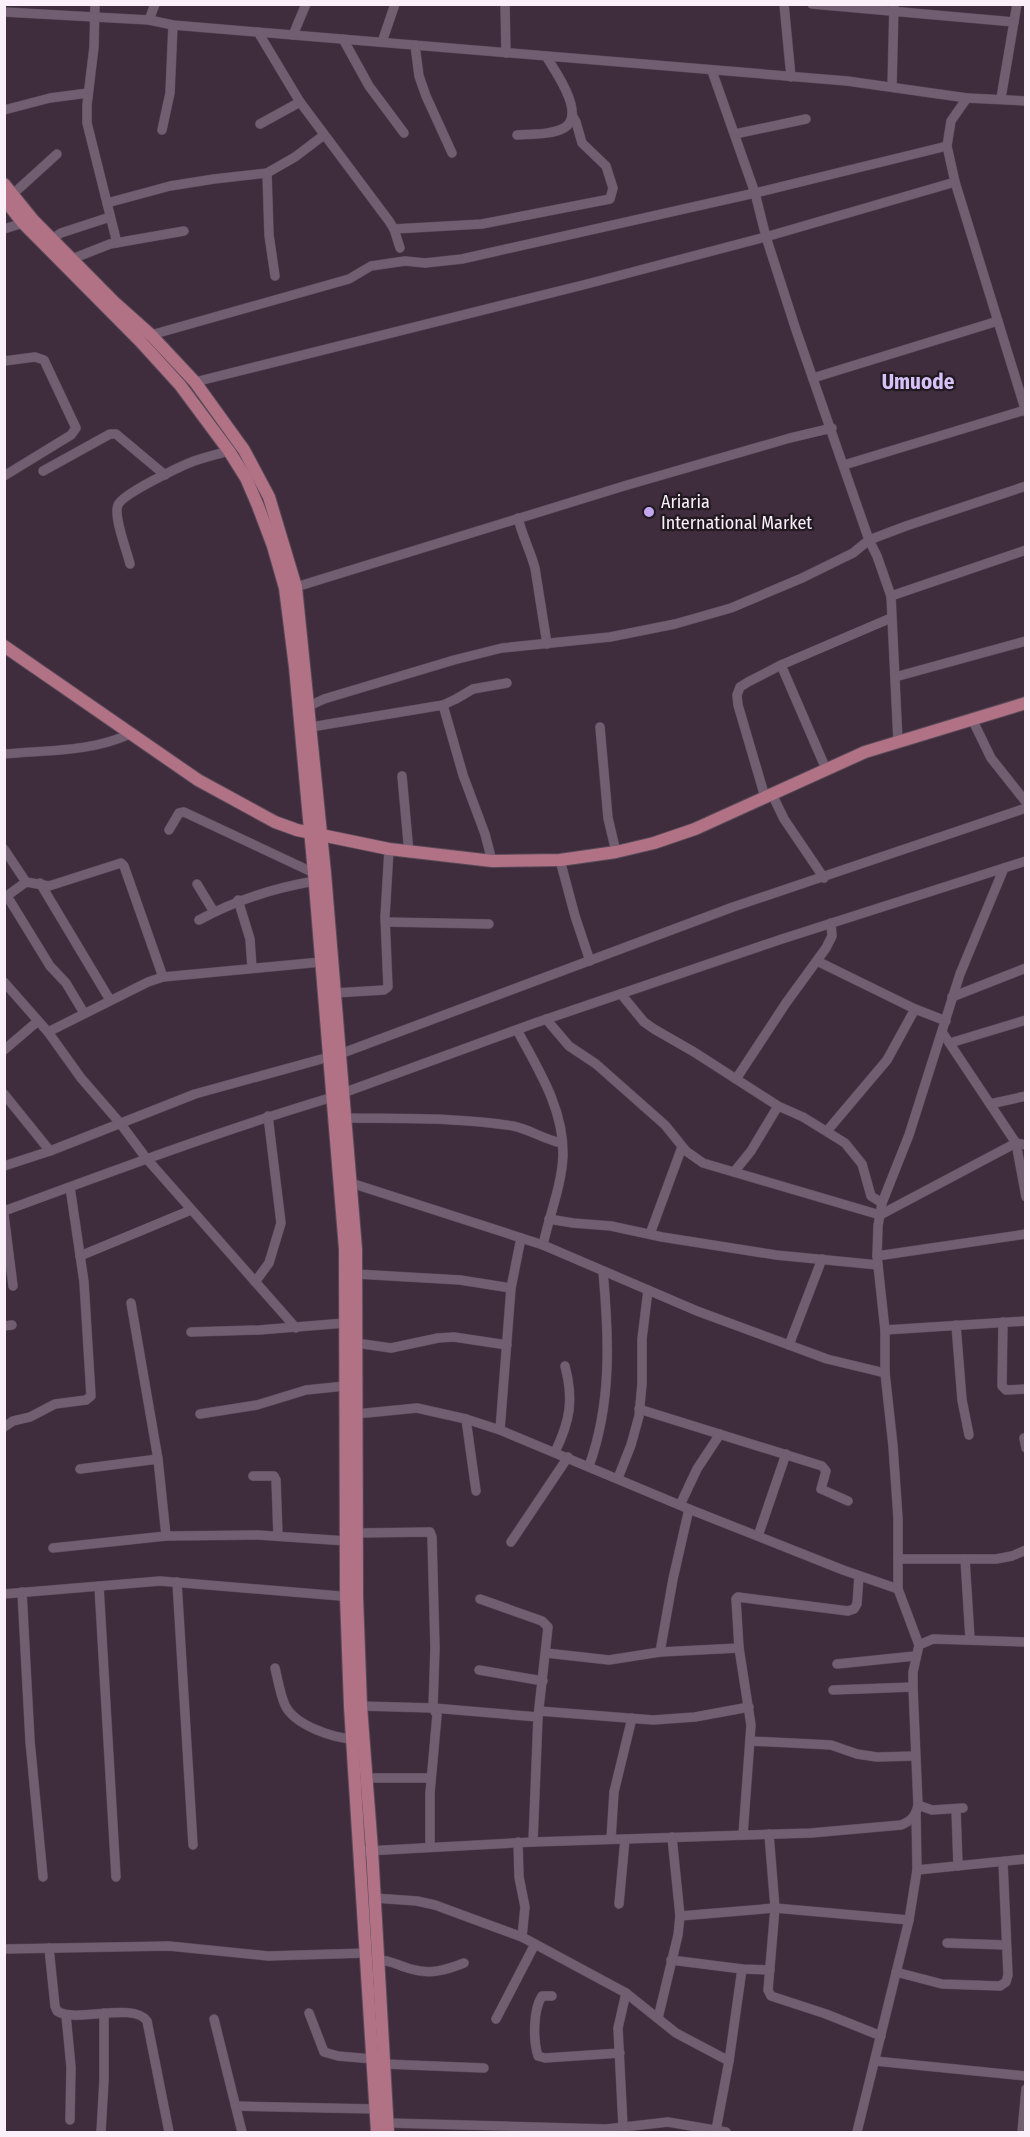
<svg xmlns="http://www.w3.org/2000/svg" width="1030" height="2137" viewBox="0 0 1030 2137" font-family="'Fira Sans Condensed',sans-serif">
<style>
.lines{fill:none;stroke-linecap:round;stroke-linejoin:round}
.minor-casing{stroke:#584a58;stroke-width:10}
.major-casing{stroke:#584a58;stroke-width:14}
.minor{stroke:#725e71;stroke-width:9}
.major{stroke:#b27285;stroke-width:12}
.poi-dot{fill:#c4a7f1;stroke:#211920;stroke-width:2}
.labels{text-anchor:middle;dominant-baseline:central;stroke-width:4.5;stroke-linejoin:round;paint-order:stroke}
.poi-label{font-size:18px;fill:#fbf0fa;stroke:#211920;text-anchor:start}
.quarter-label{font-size:21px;font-weight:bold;fill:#d6c1f9;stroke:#211920}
</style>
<rect width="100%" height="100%" fill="#3f2d3e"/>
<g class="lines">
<defs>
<g id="minor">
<polyline points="95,4 94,47 87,105 87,123 117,243"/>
<polyline points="505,4 506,53"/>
<polyline points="784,4 791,77"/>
<polyline points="812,4 1014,22"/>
<polyline points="4,12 149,20 173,25 847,81 967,98"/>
<polyline points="149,20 155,4"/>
<polyline points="258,32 300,102 389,221 394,229 400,248"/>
<polyline points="293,35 306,4"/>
<polyline points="343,39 369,86 404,133"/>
<polyline points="382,42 395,4"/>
<polyline points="415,45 419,76 426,96 452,153"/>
<polyline points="712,71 755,193 766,237 796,330 869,540 877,556 891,596 898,742"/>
<polyline points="892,87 894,4"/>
<polyline points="1001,98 1017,4"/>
<polyline points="1026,101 967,98 951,121 947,146 955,182 1026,412"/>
<polyline points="4,110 50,98 88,93"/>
<polyline points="260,124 300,102"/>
<polyline points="162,130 170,93 173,25"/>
<polyline points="735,134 806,119"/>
<path d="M517 135C531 134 551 135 564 128 587 115 555 71 546 56"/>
<polyline points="267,173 269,235 275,276"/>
<polyline points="13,194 57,154"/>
<polyline points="107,203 170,186 214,179 267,173 295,157 324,135"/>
<polyline points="4,229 23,223"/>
<polyline points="394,229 482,224 610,199 613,188 606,166 582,143 576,122 572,115"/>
<polyline points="56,243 55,237 61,233 110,217"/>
<polyline points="72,259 110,244 184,231"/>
<polyline points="151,335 349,279 371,266 405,261 425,263 462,259 755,193 947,146"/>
<polyline points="4,361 35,357 44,360 76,428 71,435 4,476"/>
<polyline points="813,378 998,321"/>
<polyline points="195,382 587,284 769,236 955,182"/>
<polyline points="844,465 1025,410"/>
<polyline points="43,471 110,434 116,434 165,475"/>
<path d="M518 518C522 535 530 550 535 568L547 644"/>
<path d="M130 564C127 551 113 516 118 505 122 494 181 466 194 461 205 457 218 454 229 451"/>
<polyline points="296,587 624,486 790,438 832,428"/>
<polyline points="891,596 1026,550"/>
<polyline points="781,665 826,769"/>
<polyline points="895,677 1026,641"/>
<polyline points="443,705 463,775 485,834 492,861"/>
<polyline points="309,706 324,699 454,660 502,648 610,637 675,624 731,608 802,578 853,553 869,540 906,526 1026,486"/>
<polyline points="972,719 991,758 1026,802"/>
<polyline points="311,727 443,705 456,699 473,689 507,683"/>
<polyline points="600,727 608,818 616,852"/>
<path d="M4 754C47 750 91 752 130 734"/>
<polyline points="402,776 409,853"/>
<polyline points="772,794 784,819 824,878"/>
<polyline points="765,797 738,705 737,695 740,687 748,682 781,665 891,618"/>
<polyline points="169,830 179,813 184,812 314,873"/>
<polyline points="4,849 26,882"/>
<polyline points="560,860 575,916 590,961"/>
<polyline points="40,883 110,1000"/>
<polyline points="197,884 214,912"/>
<polyline points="7,896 50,966 66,983 84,1013"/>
<polyline points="4,898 26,882 49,886 121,863 124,866 163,977"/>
<polyline points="238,900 250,939 252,968"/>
<path d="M199 920C236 900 273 888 315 881"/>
<polyline points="386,922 489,924"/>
<polyline points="817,961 915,1009 946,1021"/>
<polyline points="4,982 48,1032 81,1078 120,1123 146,1158 296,1328"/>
<polyline points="335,993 384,990 388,987 385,917 389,849"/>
<polyline points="621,994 644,1022 654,1029 694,1052 778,1106 803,1117 845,1143 862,1164 871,1196 882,1203"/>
<polyline points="952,997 1026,968"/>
<polyline points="546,1019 569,1046 596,1064 665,1125 686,1151 703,1163 880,1215 1016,1143 1026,1145"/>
<path d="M517 1030C538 1069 564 1109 563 1155 562 1185 549 1216 543 1245"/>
<polyline points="48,1032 148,982 163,977 321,962"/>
<polyline points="942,1032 1016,1143 1026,1197"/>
<polyline points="950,1043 1026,1020"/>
<polyline points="4,1050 38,1021"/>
<polyline points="340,1054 733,907 1026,808"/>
<polyline points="736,1079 786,1003 826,948 832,936 831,923"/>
<polyline points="343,1093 535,1023 782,939 1026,861"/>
<polyline points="4,1094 50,1151"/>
<polyline points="990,1104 1026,1096"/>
<path d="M346 1118C401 1119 459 1117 513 1126 530 1129 544 1140 562 1143"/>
<polyline points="827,1131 887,1060 915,1009"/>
<polyline points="4,1166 50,1151 195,1094 329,1057"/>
<polyline points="734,1172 751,1151 778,1106"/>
<polyline points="351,1183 543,1245 697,1311 827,1359 885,1373"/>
<path d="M4 1211C113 1171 222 1130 333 1097"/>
<polyline points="4,1215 13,1286"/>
<polyline points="549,1219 573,1223 611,1226 662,1237 776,1255 878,1265"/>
<polyline points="650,1234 682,1147"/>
<polyline points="80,1256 191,1210"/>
<polyline points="877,1256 1026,1234"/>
<polyline points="356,1274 460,1280 511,1288 500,1430"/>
<polyline points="255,1282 269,1263 281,1223 268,1116"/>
<polyline points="511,1288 521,1238"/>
<polyline points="131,1303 158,1459 166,1536"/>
<polyline points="1003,1322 1002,1386 1006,1390 1026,1389"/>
<polyline points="956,1325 962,1400 969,1435"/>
<polyline points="4,1326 12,1325"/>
<polyline points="885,1330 1026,1321"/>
<polyline points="191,1332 259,1330 345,1323"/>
<polyline points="356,1343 391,1348 438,1338 454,1337 507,1345"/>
<polyline points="789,1345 822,1259"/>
<polyline points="639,1409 822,1466 826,1471 821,1489 848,1501"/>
<polyline points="200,1414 257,1405 306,1390 345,1386"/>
<polyline points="356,1414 417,1408 466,1419 500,1430 689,1509 843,1570 898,1589"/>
<polyline points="466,1419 476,1491"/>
<polyline points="4,1427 13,1421 30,1417 55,1404 86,1400 91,1396 84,1282 70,1187"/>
<polyline points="1024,1438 1026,1448"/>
<path d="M555 1452C570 1421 574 1400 565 1366"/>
<path d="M589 1466C612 1403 609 1337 603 1271"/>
<polyline points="80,1469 158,1459"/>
<polyline points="253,1476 274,1476 276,1480 278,1536"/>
<polyline points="618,1478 631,1445 639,1416 642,1384 642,1339 648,1290"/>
<polyline points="680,1505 697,1469 720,1434"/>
<polyline points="358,1533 430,1532 432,1537 435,1648 433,1708 437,1715 430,1793 430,1847"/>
<polyline points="758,1536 786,1454"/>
<polyline points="511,1542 568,1457"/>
<polyline points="53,1548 166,1536 258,1535 347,1541"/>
<polyline points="898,1559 996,1559 1012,1556 1026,1550"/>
<polyline points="965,1559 970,1639"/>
<polyline points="177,1582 193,1845"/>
<polyline points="99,1586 116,1877"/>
<polyline points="22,1592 30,1741 43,1877"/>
<polyline points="4,1594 160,1581 352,1597"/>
<polyline points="480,1599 542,1621 548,1627 538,1717 533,1842"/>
<polyline points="919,1645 898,1589 898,1518 893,1446 885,1373 885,1330 877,1256 878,1226 882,1203 909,1135 960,974 1004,868"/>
<polyline points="660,1652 673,1579 689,1509"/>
<polyline points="546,1653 609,1660 660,1652 739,1648"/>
<polyline points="837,1664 915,1656"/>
<path d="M275 1668C278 1680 280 1694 285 1705 294 1725 333 1738 353 1739"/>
<polyline points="479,1670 543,1681"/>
<polyline points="833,1690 913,1687"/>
<polyline points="361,1706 433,1708 538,1717"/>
<polyline points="539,1711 653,1720 695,1717 749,1707"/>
<polyline points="750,1741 831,1745 857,1754 877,1757 915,1756"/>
<polyline points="366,1778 431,1778"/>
<polyline points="918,1805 932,1810 963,1808"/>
<polyline points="956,1809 958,1866"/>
<polyline points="769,1834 775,1908 768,1990 771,1996 826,2014 881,2036"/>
<polyline points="743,1835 751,1725 739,1648 736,1599 738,1597 745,1598 848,1611 854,1609 857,1604 859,1576"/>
<polyline points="611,1839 614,1792 632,1718"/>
<polyline points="518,1842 519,1877 525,1907 522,1937"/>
<path d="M366 1851 533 1842 811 1833 901 1825C911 1821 916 1816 918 1805L913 1687V1672L919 1645 933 1639 1026 1642"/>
<polyline points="917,1870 1026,1859"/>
<polyline points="374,1898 417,1901 435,1905 522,1937 626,1993 676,2033 729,2061"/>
<polyline points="619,1904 625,1839"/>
<polyline points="680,1916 775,1908 909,1920"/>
<polyline points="947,1943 1006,1945"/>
<path d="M49 1948 55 2006 57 2011C76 2024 133 2001 147 2021L169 2132"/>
<polyline points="4,1949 169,1946 268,1956 367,1953"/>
<path d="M378 1960C391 1960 399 1966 411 1969 430 1975 446 1970 464 1963"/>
<polyline points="671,1960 742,1969 770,1970"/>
<polyline points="896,1972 942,1984 1000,1986 1006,1982 1008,1975 1003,1862"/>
<path d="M552 1996H542C533 2010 533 2040 538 2056L545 2058 620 2053"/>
<polyline points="309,2013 324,2052 338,2056 373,2059"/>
<polyline points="66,2015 71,2067 70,2120"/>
<polyline points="658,2018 678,1935 680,1916 672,1837"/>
<polyline points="214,2019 242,2132"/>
<polyline points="496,2019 535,1944"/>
<polyline points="875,2061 1026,2076"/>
<polyline points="384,2064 484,2068"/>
<polyline points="236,2106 376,2109"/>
<polyline points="388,2123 606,2129 668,2122 726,2132"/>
<polyline points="623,2126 618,2028 626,1993"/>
<polyline points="716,2130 729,2061 742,1969"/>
<polyline points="101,2132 104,2080 104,2013"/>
<polyline points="857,2132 909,1920 917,1870 916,1812"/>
<polyline points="1022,2132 1026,2089"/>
</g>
<g id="major">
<polyline points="4,184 33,220 114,302 151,335 195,382 244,450 269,497 296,587 325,873 356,1249 357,1597 361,1706 372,1850 388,2132"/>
<polyline points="4,199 23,223 140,341 180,385 229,451 246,478 258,506 273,546 285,588 295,667 314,873 345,1249 346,1596 350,1706 377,2132"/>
<polyline points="4,646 198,780 275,822 297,830 389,849 492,861 560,860 616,852 654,843 695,829 865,752 1026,703"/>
</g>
</defs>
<use href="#minor" class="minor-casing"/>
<use href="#major" class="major-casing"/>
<use href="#minor" class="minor"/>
<use href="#major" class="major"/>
</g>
<circle class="poi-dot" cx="649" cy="512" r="6"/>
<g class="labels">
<g class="poi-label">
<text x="661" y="502">Ariaria<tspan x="661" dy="21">International Market</tspan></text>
</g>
<g class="quarter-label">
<text x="918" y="382">Umuode</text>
</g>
</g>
<rect width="1030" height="2137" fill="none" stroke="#fbf0fa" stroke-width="12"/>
</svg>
